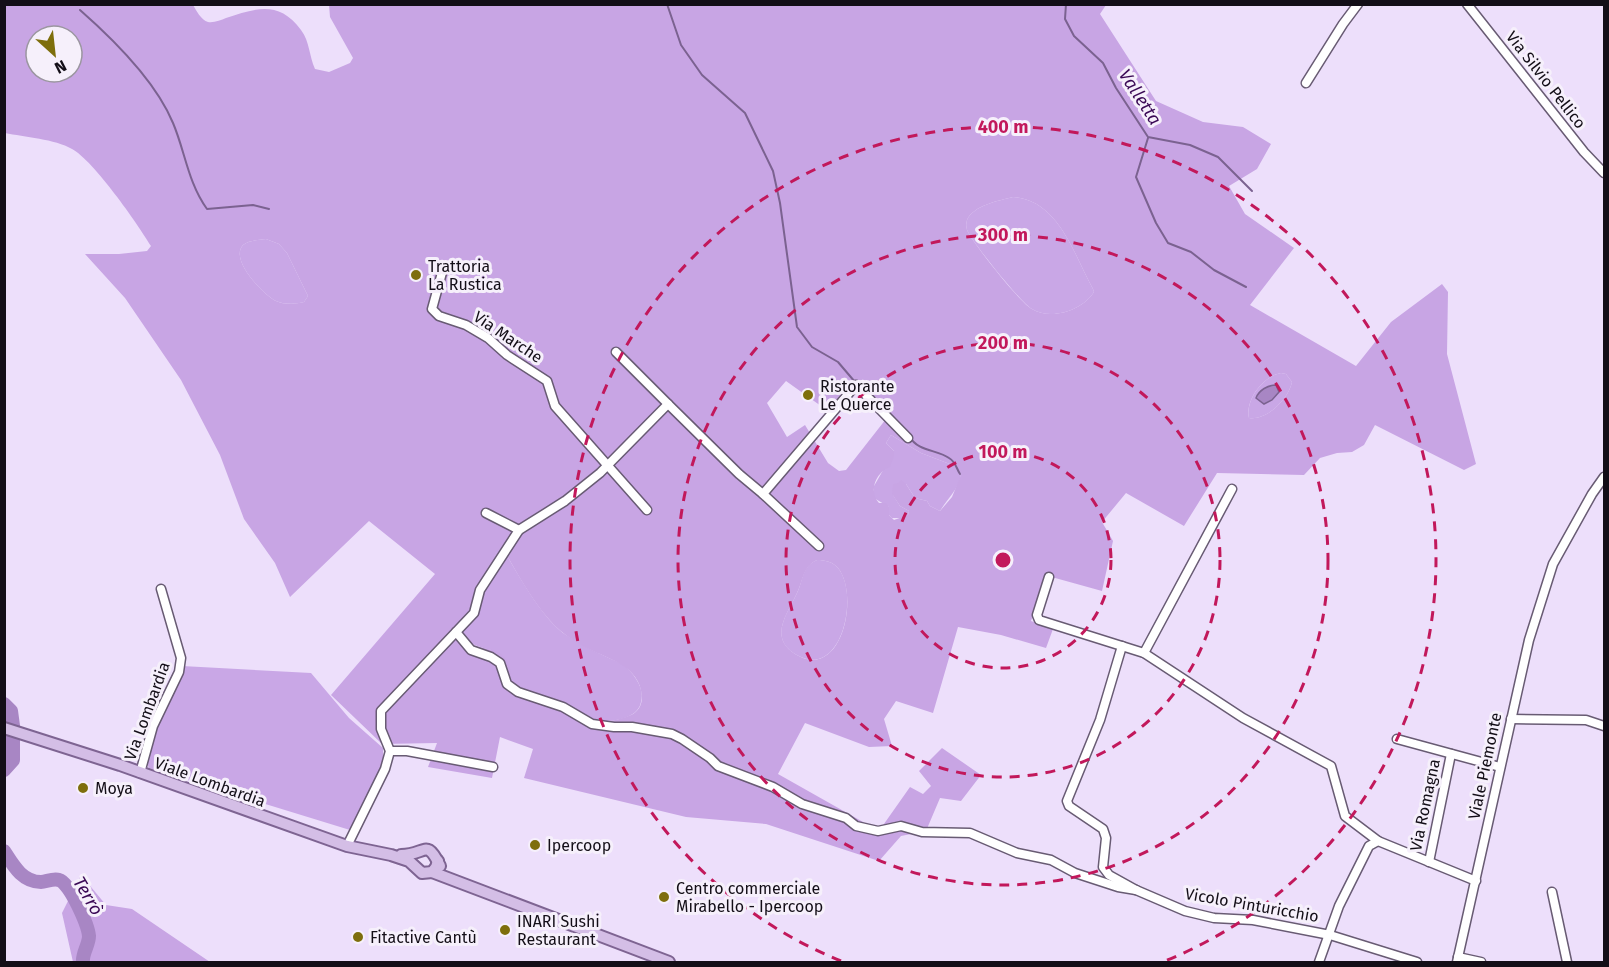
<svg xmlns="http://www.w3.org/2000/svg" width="1609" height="967" viewBox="0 0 1609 967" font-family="'Fira Sans',sans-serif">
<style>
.green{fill:#c9a7e6}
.forest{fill:#c8a5e4;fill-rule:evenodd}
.water{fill:#a886c4;stroke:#7b6290;stroke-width:1.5}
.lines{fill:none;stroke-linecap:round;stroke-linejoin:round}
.stream{stroke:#7b6290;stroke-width:2}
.river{stroke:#a886c4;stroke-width:14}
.minor-casing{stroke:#685b73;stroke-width:11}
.major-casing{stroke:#7e6492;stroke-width:14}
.minor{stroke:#fff;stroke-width:8}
.major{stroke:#d4bee6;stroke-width:10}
.ring{fill:none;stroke:#c2185b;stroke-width:3;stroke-dasharray:10 8}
.poi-dot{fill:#7e6e0c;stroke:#f6f0fb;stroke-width:2}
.labels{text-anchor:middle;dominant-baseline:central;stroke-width:6;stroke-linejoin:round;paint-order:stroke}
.street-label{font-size:16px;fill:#130e17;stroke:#f6f0fb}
.poi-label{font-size:16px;fill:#130e17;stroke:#f6f0fb;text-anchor:start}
.water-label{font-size:18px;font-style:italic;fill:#3b0a56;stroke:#f6f0fb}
.centre{fill:#c2185b;stroke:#f6f0fb;stroke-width:3}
.ring-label{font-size:18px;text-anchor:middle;font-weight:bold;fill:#c2185b;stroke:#f6f0fb;stroke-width:6;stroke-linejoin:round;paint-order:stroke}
</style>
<rect width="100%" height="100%" fill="#eddffb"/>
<g class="green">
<path d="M1013 197C1059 200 1074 255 1093 289L1094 292C1083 310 1051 321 1032 309 1021 303 972 242 967 230 966 225 966 225 967 220 974 205 998 201 1013 197Z"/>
<path d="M266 239 279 244 287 253 308 296 304 302C296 304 285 305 276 301 264 295 229 260 243 245 249 240 259 240 266 239Z"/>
<path d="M1281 373 1286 374 1292 382C1289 398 1267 421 1249 418 1245 400 1263 376 1281 373Z"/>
<path d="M891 435 921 453 955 466 961 475C958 490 948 498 940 511L930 506 927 501 915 498 906 484 893 495 900 506 909 511 908 515 903 518H892L889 515V507L874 498V486L894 451 886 443Z"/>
<path d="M501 549 505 552C518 575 544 621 566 635 584 647 605 656 624 665 634 674 645 688 641 702 638 719 611 723 597 720 571 715 535 697 509 687L491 650C443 639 466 621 481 592 488 579 490 565 496 551Z"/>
<path d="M817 560C825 560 833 562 838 568 860 594 842 683 795 654 768 637 788 613 797 593 803 581 802 566 817 560Z"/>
<path d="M182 666 311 673 349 718 383 748V765L350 830 149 768C139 751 171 702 178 685 181 679 181 672 182 666Z"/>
</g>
<g class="forest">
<path d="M4 5H193C196 10 201 20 208 22 214 23 221 20 226 18 256 8 279 0 301 30 310 42 309 56 315 69L329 72 350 63 353 58 330 17 329 5H1106L1100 14 1156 101 1203 122 1243 127 1271 144 1257 169 1229 186 1245 214 1294 248 1250 305 1356 366 1391 322 1442 284 1448 292 1447 354 1476 464 1464 470 1375 425 1364 445 1352 452 1337 453 1320 458 1304 475 1217 473 1184 526 1126 493 1102 522 1113 541 1102 591 1048 576 1031 621 1053 629 1046 648 1001 635 958 627 933 713 896 701 884 719 892 746 869 747 805 723 778 774 879 831 910 787 923 794 931 786 919 771 942 748 981 775 961 801 940 798 926 831 901 836 879 861 766 824 686 817 524 778 533 749 500 737 492 778 428 767 437 743 382 744 331 695 435 574 369 521 290 597 275 563 244 519 220 455 181 380 125 298 85 254H119L147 251 151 246C137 223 94 161 72 149 55 139 24 137 5 133ZM36 36H72V72H36ZM1013 197C1059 200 1074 255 1093 289L1094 292C1083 310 1051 321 1032 309 1020 303 972 242 967 230 966 225 966 225 967 220 974 205 998 201 1013 197ZM266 239 279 244 287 253 308 296 304 302C295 304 285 305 276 301 264 295 229 260 243 245 249 240 259 240 266 239ZM1281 373 1286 374 1292 382C1289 398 1267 421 1249 418 1245 400 1263 376 1281 373ZM786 381 828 411 858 389 886 419 846 470 839 471 828 463 805 425 787 437 767 403ZM891 435 921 453 955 466 961 475 952 497 940 511 930 506 927 501 915 498 906 484 901 480 898 483 893 484 892 494 900 506 909 511 908 515 894 520 889 515V507L886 503H879C868 491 876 472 890 467L894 456V451L886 443ZM501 549 505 552C519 577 534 604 554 625 562 633 572 640 583 646 606 659 640 664 642 697 642 705 638 712 631 715 622 719 609 722 599 721 583 719 568 707 553 700 539 693 525 689 510 687 517 631 466 661 463 632 461 616 475 604 482 591 488 578 491 565 496 552ZM817 560C825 560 833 562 838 568 860 595 842 683 795 654 768 637 788 613 797 593 803 581 803 566 817 560Z"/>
<polygon points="81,875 106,905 132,909 210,962 73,962 62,913"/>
</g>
<path class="water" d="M1276 385 1279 392 1272 400 1264 404 1256 398C1259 390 1268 385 1276 385Z"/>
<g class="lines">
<g class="stream">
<polyline points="667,4 681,45 702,75 745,113 773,171 780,203 797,327 812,347 838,362 855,382"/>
<polyline points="1066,4 1065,19 1074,36 1103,63 1116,88 1148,137 1190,145 1218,157 1252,191"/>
<path d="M80 10C113 39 156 82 173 123 185 151 188 183 207 209L253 205 269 209"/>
<polyline points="1148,138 1136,177 1156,223 1168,243 1191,252 1214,270 1246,287"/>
<path d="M910 437C917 451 938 450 949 458 956 462 956 468 960 474"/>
</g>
<g class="river">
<polyline points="4,704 11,711 13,726 13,760 4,770"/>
<path d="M4 851C13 865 22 882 41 882 46 882 53 878 59 880 70 883 88 925 89 936 89 945 82 953 83 962"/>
</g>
<defs>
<g id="minor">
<polyline points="1467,4 1584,152 1604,173"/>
<polyline points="1306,83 1343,24 1358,4"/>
<polyline points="440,268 443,269 432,309 439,316 466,325 488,338 507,355 547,381 555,406 647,510"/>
<polyline points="616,352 668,404"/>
<polyline points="763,494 819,546"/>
<polyline points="486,513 519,530"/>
<polyline points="1049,577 1037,615 1039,620 1144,653 1243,718 1331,766 1345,816 1378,841"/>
<polyline points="456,632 471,650 491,657 500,663 507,684 518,692 563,707 592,724 614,727 632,727 672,734 682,739 710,758 718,766 773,787 802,804 846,818 856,826 878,831 901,826 922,832 970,833 1017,853 1051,860 1075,873 1118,887 1136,890"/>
<polyline points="1122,646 1100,720 1067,801 1069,806 1103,829 1106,838 1103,867 1109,875 1136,890 1185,911 1214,918 1253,920 1330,935 1417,962"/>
<polyline points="1144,653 1232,489"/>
<polyline points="1511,719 1586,720 1604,726"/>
<polyline points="1397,739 1500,767"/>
<polyline points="390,751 407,751 493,767"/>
<polyline points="140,773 153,726 179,672 181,658 161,589"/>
<polyline points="347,846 385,769 390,751 381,729 381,711 474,613 480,590 519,530 565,501 600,473 668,404 739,474 763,494 856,385 908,438"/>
<polyline points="1429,862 1451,754"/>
<polyline points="1552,892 1567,962"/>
<polyline points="1458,957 1481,962"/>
<polyline points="1319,962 1339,906 1369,846 1378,841 1476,881"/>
<polyline points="1457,962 1529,640 1553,564 1592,494 1604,477"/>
</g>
<g id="major">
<polyline points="4,728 120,765 347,846 391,855 409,861 422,873 432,872 436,867 438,861"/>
<path d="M401 855C426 855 426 837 440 866"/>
<polyline points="432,872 669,962"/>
</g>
</defs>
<use href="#minor" class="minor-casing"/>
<use href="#major" class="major-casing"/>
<use href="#minor" class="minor"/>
<use href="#major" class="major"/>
</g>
<g class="ring">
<circle cx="1003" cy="560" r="108"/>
<circle cx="1003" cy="560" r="217"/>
<circle cx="1003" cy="560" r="325"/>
<path d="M841 961A433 433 0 1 1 1165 961"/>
</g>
<g class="poi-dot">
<circle cx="416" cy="275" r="6"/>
<circle cx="808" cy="395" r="6"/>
<circle cx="83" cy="788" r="6"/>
<circle cx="535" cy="845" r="6"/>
<circle cx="664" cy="897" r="6"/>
<circle cx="505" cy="930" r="6"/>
<circle cx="358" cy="937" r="6"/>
</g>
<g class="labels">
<g class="street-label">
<text transform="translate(1546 80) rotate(52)">Via Silvio Pellico</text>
<text transform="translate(508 337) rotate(34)">Via Marche</text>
<text transform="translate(147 711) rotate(-70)">Via Lombardia</text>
<text transform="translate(1485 766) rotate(-78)">Viale Piemonte</text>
<text transform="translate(210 782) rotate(20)">Viale Lombardia</text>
<text transform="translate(1425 805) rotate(-78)">Via Romagna</text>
<text transform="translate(1252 905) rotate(10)">Vicolo Pinturicchio</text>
</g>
<g class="poi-label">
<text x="428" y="266">Trattoria<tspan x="428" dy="18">La Rustica</tspan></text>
<text x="820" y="386">Ristorante<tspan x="820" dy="18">Le Querce</tspan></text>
<text x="95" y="788">Moya</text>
<text x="547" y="845">Ipercoop</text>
<text x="676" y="888">Centro commerciale<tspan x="676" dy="18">Mirabello - Ipercoop</tspan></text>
<text x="517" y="921">INARI Sushi<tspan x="517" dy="18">Restaurant</tspan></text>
<text x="370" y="937">Fitactive Cantù</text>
</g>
<g class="water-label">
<text transform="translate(1140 97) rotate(57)">Valletta</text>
<text transform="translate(88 896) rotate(60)">Terrò</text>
</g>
</g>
<circle cx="1003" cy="560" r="9" class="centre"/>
<g class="ring-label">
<text x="1003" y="133">400 m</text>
<text x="1003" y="241">300 m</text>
<text x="1003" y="349">200 m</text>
<text x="1003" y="458">100 m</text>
</g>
<rect width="1609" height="967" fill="none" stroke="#130e17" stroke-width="12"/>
<g transform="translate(54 54) rotate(153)"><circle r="28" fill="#f6f0fb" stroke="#9b96a0" stroke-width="1.5"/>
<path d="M0-4.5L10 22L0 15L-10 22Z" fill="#7e6e0c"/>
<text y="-9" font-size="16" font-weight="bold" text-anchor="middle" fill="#130e17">N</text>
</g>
</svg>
